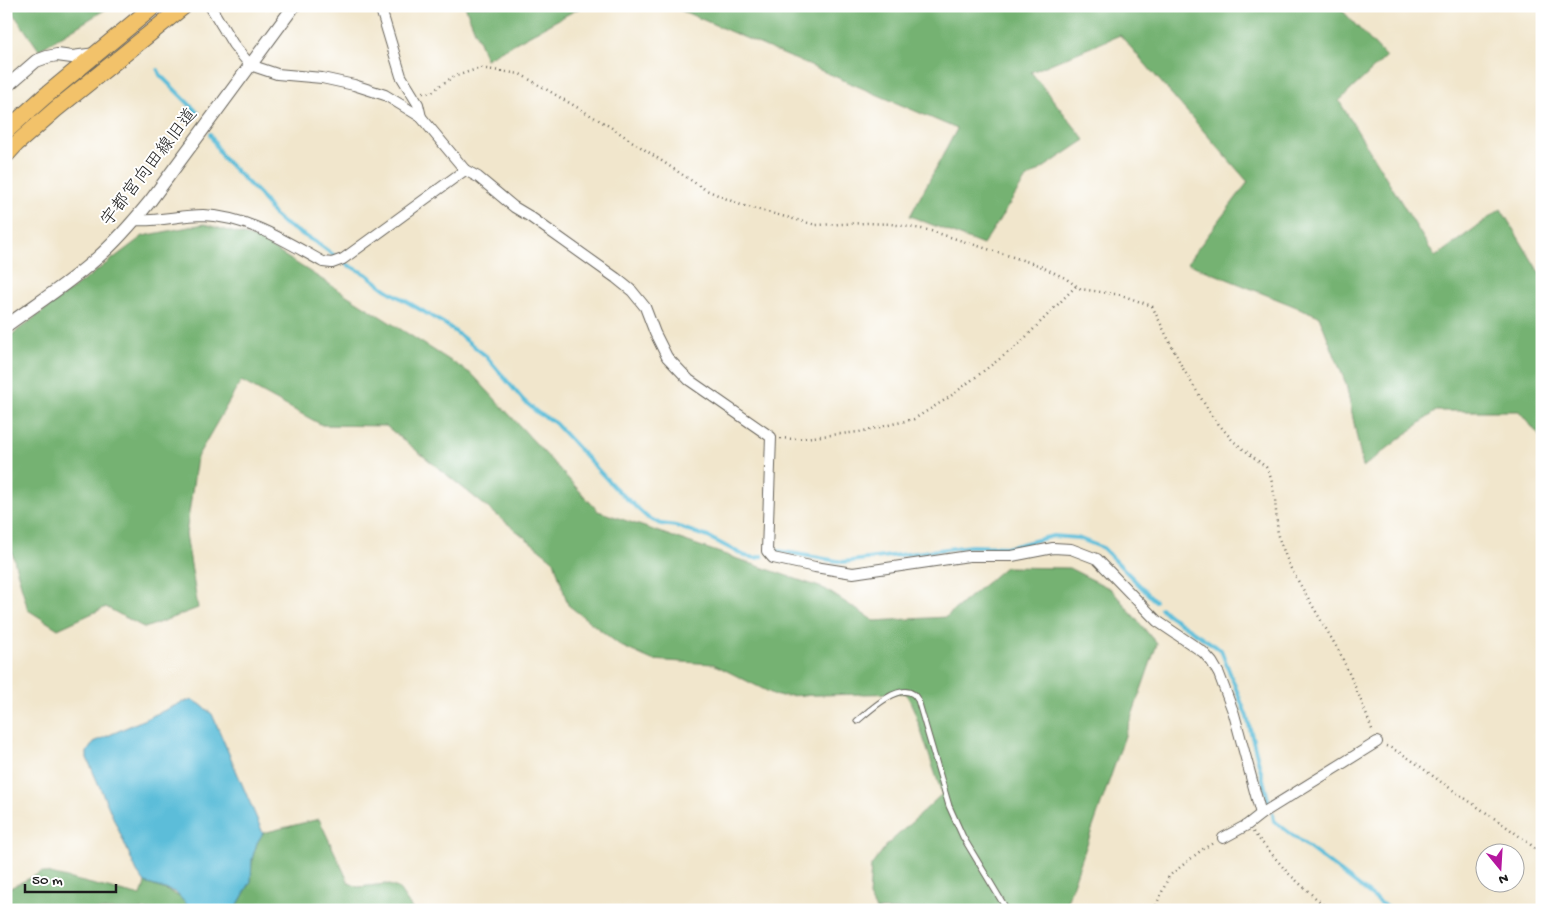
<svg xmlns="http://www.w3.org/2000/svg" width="1548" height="916" viewBox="0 0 1548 916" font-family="'Gochi Hand','Klee One',sans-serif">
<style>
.forest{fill:#75b272;stroke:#486747}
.water{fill:#5bbdd9;stroke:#3c6c7a}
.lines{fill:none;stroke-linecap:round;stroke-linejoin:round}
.stream{stroke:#5bbdd9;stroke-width:4}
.service-casing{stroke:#67635a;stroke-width:7}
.minor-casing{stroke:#67635a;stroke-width:12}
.tertiary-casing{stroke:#67635a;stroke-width:14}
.primary-casing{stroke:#67635a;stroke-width:18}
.path{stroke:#67635a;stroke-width:2.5;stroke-dasharray:1 4;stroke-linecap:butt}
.service{stroke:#fff;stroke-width:5}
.minor{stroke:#fff;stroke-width:10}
.tertiary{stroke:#fff;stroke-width:12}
.primary{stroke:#f2c26a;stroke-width:16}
.labels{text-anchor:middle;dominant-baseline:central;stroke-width:4;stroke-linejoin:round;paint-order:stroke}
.street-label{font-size:18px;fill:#1c1c1c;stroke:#fff}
</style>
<rect width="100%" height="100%" fill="#fff"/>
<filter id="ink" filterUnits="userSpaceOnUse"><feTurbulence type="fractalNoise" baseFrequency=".02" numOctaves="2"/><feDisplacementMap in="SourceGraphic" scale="10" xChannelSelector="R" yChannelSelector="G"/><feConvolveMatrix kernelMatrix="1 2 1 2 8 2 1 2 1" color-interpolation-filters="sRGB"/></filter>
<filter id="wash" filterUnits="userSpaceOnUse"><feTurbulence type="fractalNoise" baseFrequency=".0096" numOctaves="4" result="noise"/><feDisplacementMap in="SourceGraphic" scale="20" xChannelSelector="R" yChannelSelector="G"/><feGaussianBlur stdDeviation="1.12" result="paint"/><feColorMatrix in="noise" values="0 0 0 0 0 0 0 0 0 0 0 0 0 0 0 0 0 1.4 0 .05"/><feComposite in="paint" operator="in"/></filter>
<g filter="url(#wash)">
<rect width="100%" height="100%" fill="#f1e6cc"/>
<g class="forest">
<polygon points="8,6 111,6 39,50"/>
<polygon points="465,6 583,6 486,59"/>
<polygon points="671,6 1338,6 1386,57 1339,101 1435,257 1501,209 1542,277 1542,439 1519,411 1436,411 1363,467 1346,384 1319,316 1187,263 1248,182 1120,35 1031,72 1085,140 1025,180 983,245 910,216 957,129"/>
<polygon points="204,224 258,239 473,375 598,511 825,589 874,621 946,617 1005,567 1069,568 1111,589 1157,644 1064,910 876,910 869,897 871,866 886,846 942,794 914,710 906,693 777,696 713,664 652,660 621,646 568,605 554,561 386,426 322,425 241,381 197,457 186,534 198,608 145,628 106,607 58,629 28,610 6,531 6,339 143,236"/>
<polygon points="319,819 349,883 358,887 386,884 398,888 413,910 235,910 251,881 252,859 257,843 263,833"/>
<path d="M42 872 141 896 145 883C163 889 181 893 192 910H6V890Z"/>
</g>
<polygon class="water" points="192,700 200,704 212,714 263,833 257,843 252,859 251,881 235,910 192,910 175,892 145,883 137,872 87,758 87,752 94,742 183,702"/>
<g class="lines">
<g class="stream">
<polyline points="158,70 160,75 198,113"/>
<polyline points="210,134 222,157 260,195 275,216 283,223 317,243 335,256"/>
<polyline points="346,264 366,274 387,290 448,326 486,356 523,400 538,413 554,422 614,487 648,518 661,524 676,526 708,537 745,556 756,558 762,556"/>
<polyline points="773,550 843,562 971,546 1010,547 1053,536 1078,538 1103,548 1155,601"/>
<polyline points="1161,608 1167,614 1221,650 1247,717 1269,803"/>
<polyline points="1273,814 1274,821 1390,910"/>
</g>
</g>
</g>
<g filter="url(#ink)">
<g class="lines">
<defs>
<path id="service" d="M857 721C868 712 898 683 913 694 915 695 916 698 918 700L949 806 963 837 1007 910"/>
<g id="minor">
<polyline points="210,6 233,44 250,65 277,74 322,78 354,85 385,95 421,117 465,170 478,177 514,207 529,216 616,278 632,291 645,307 655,333 667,357 689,380 771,437 767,551 773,558 815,567 853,573 969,556 1012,556 1053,548 1071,549 1097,559 1157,621 1203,652 1212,662 1219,674 1234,714 1261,814"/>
<polyline points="380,6 401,76 418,104 421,117"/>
<path d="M134 220C157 222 180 215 203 215 249 217 285 241 323 262L332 263 343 259 465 170"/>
<polyline points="1223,838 1247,825 1261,814 1377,742"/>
</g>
<g id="tertiary">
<polyline points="6,87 36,61 47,57 57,55 72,57 96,54"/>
<path d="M6 326C36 304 68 284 96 259 116 242 134 221 151 200L294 6"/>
</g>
<g id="primary">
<polyline points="6,131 44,97 154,6"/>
<polyline points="6,155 16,144 56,109 184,6"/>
</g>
</defs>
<use href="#service" class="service-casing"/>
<use href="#minor" class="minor-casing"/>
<use href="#tertiary" class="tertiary-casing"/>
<use href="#primary" class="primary-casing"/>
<g class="path">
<polyline points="423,92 431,93 439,86 453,77 480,68 520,74 609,126 704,189 741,205 816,225 867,223 891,224 928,230 1038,265 1065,278 1081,289 1121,295 1152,306 1182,367 1212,416 1233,441 1266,467 1271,478 1275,499 1278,536 1290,567 1340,653 1360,698 1373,732"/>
<polyline points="780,438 794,439 859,432 914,419 948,398 1018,345 1076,286"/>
<path d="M1386 746C1407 754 1425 771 1444 784 1477 807 1511 828 1542 854"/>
<polyline points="1253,832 1288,873 1329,910"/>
<polyline points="1154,910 1169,876 1203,849 1213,843"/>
</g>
<use href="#service" class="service"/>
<use href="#minor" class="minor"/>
<use href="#tertiary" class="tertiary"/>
<use href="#primary" class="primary"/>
</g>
</g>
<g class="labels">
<g class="street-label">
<text transform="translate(150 168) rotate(-52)">宇都宮向田線旧道</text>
</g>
</g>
<rect width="1548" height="916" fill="none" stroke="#fff" stroke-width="25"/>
<g transform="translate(1500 868) rotate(162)"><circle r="24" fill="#ffffff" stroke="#a4a4a4"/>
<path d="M0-4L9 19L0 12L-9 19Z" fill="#b5179e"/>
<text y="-8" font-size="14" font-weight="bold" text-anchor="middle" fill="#1c1c1c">N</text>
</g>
<path d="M25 884v8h91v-8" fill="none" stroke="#1c1c1c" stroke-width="2.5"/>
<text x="32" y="884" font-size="15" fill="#1c1c1c" stroke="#ffffff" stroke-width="4" paint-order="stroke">50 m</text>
</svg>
